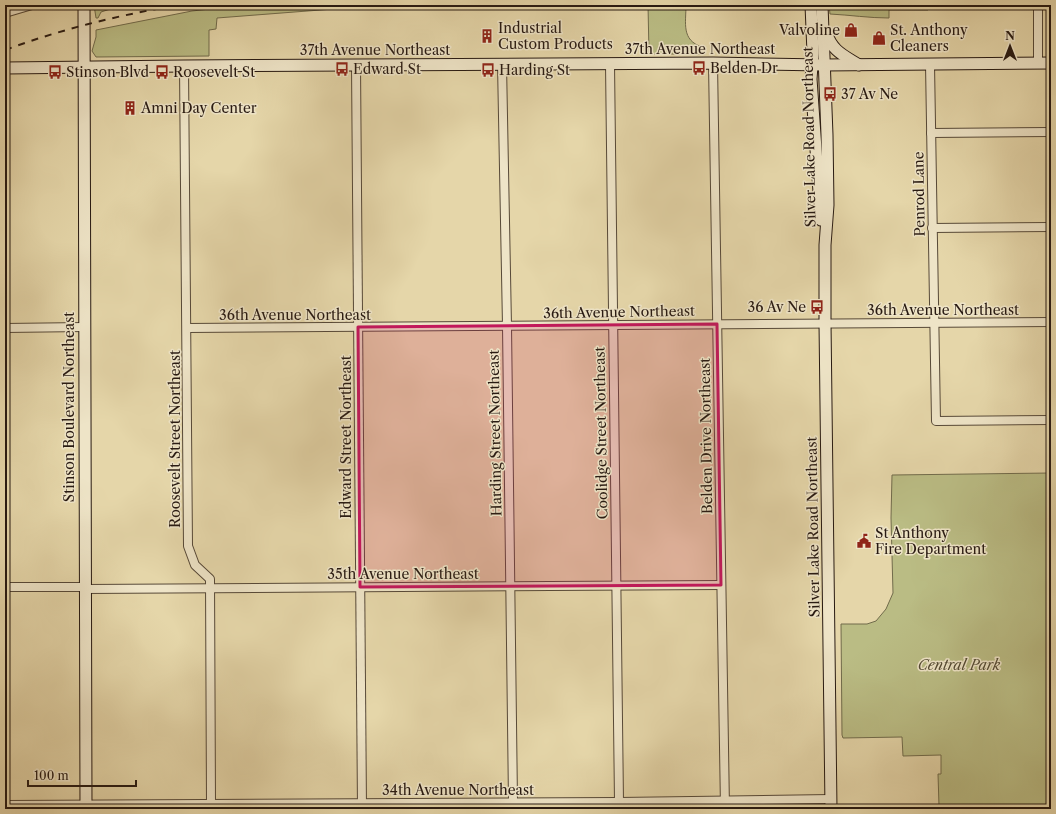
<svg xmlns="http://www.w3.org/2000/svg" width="1056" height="814" viewBox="0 0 1056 814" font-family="'Libre Caslon Text',serif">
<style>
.green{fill:#babc84;stroke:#716b4b}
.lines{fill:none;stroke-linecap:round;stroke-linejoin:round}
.street-casing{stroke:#574938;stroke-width:10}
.secondary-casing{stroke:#281a12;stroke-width:13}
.street{stroke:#eee4c7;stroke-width:8}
.secondary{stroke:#eee4c7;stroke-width:11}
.rail{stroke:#281a12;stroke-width:2;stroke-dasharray:7 7;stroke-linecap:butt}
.marked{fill:#c2185b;fill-opacity:0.2;stroke:#c2185b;stroke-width:3;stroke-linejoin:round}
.labels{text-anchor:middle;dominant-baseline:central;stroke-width:3;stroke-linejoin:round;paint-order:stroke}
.poi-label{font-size:14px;fill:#281a12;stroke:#eee4c7;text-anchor:start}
.street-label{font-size:14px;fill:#281a12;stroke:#eee4c7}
.park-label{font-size:14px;font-style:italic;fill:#544b34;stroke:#eee4c7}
</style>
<rect width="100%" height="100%" fill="#e5d6a9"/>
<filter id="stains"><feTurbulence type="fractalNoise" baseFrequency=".005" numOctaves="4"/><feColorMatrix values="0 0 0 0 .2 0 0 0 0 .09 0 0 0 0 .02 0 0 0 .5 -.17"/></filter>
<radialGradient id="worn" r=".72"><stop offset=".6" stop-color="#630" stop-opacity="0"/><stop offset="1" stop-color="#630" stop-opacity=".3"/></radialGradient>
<g class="green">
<polygon points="94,5 123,5 101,12 98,18 96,18"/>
<polygon points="245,5 385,5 217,18 216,29 209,30 209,56 96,57 92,51 96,37 96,30 192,11"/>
<path d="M648 5H686C686 23 681 40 702 47L705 54H649Z"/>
<path d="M829 5H928V10H889V18C869 18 850 15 830 14Z"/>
<polygon points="1051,473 1051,809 948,809 947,806 939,806 938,774 941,774 941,755 903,756 902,737 843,738 842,735 841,624 867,624 876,621 886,609 893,593 891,518 892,475"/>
</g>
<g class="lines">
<defs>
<g id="street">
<polyline points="1038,5 1038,63"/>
<polyline points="5,13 32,5"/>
<polyline points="713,63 725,809"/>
<polyline points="502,64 507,326 513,802"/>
<polyline points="610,64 619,802"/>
<polyline points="930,64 936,421 1051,420"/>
<polyline points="356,65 362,809"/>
<polyline points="184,66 188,546 195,565 210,579 211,803"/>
<polyline points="931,133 1051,132"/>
<polyline points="932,228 1051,227"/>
<polyline points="5,328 85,327"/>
<polyline points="187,328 1051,322"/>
<polyline points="5,587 85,587"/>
<polyline points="85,589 721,585"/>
<polyline points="5,805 619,802 831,799"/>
</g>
<g id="secondary">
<polyline points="84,5 86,809"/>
<polyline points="811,5 813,53 811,79 821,220"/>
<polyline points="822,5 827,135 828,205 825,245 825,323 831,809"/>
<path d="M826 32C832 51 843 55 859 65"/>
<polyline points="5,68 184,66 713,63 824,65 1051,63"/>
</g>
</defs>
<use href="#street" class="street-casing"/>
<use href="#secondary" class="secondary-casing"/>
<use href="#street" class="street"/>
<use href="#secondary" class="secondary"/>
<path class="rail" d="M5 50C62 29 119 15 179 5"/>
</g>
<path class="marked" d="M717 324 721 585 360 587 358 327Z"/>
<defs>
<symbol id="shop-bare" viewBox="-9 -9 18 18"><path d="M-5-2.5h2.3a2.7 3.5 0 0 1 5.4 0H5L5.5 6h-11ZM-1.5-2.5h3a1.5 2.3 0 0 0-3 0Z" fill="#8f2418" stroke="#eee4c7" stroke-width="2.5" paint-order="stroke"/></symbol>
<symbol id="building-bare" viewBox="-9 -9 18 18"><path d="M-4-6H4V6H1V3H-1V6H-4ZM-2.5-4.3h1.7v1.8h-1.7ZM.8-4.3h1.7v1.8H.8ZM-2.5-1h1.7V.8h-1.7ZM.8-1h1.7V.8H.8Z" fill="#8f2418" stroke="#eee4c7" stroke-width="2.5" paint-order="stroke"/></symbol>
<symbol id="bus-bare" viewBox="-9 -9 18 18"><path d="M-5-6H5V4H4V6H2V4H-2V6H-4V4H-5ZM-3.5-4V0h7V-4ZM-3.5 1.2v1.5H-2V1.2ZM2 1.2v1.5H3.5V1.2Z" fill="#8f2418" stroke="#eee4c7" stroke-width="2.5" paint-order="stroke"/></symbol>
<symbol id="civic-bare" viewBox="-9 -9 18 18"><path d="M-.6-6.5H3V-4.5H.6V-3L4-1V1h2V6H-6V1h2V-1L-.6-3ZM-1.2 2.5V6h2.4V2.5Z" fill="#8f2418" stroke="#eee4c7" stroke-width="2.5" paint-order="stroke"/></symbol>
</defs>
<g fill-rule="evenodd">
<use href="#shop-bare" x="841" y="20" width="20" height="20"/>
<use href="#building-bare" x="477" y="26" width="20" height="20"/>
<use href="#shop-bare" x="869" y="28" width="20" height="20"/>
<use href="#bus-bare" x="689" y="58" width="20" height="20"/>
<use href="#bus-bare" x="332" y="59" width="20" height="20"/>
<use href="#bus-bare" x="478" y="60" width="20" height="20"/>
<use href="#bus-bare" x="45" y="62" width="20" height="20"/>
<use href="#bus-bare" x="152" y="62" width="20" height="20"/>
<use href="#bus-bare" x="820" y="84" width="20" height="20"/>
<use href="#building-bare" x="120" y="98" width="20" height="20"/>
<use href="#bus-bare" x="807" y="297" width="20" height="20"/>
<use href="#civic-bare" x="854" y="531" width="20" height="20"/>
</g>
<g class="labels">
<g class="poi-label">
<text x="498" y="28">Industrial<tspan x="498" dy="16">Custom Products</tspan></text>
<text x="840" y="30" text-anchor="end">Valvoline</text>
<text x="890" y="30">St. Anthony<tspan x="890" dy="16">Cleaners</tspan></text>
<text x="710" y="68">Belden Dr</text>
<text x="353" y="69">Edward St</text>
<text x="499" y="70">Harding St</text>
<text x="66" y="72">Stinson Blvd</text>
<text x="173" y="72">Roosevelt St</text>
<text x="841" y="94">37 Av Ne</text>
<text x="141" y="108">Amni Day Center</text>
<text x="806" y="307" text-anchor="end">36 Av Ne</text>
<text x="875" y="533">St Anthony<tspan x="875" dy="16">Fire Department</tspan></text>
</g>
<g class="street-label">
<text x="700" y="49">37th Avenue Northeast</text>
<text x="375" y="50">37th Avenue Northeast</text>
<text transform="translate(809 137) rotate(-91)">Silver Lake Road Northeast</text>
<text transform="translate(919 194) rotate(-91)">Penrod Lane</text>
<text x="943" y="310">36th Avenue Northeast</text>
<text transform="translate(619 312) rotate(-1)">36th Avenue Northeast</text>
<text x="295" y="315">36th Avenue Northeast</text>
<text transform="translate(69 407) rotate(-90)">Stinson Boulevard Northeast</text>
<text transform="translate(495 433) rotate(-91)">Harding Street Northeast</text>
<text transform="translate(601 433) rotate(-91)">Coolidge Street Northeast</text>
<text transform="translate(706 436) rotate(-91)">Belden Drive Northeast</text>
<text transform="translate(346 437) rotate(-90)">Edward Street Northeast</text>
<text transform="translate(175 439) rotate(-90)">Roosevelt Street Northeast</text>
<text transform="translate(813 527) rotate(-91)">Silver Lake Road Northeast</text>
<text x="403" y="574">35th Avenue Northeast</text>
<text x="458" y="790">34th Avenue Northeast</text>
</g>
<g class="park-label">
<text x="959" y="665">Central Park</text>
</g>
</g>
<rect width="1056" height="814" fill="none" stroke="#e5d6a9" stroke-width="20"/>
<rect x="6" y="6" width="1044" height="802" fill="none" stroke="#281a12" stroke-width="2"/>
<rect x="10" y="10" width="1036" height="794" fill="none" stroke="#281a12"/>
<g transform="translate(1010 46)" stroke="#eee4c7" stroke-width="3" paint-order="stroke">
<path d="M0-3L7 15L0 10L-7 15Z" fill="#281a12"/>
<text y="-6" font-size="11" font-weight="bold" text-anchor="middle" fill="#281a12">N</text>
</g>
<path d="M28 780v6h108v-6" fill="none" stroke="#281a12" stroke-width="2"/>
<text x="34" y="780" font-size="12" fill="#281a12" stroke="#eee4c7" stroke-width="3" paint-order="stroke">100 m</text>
<rect width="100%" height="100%" filter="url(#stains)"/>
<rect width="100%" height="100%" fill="url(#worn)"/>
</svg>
